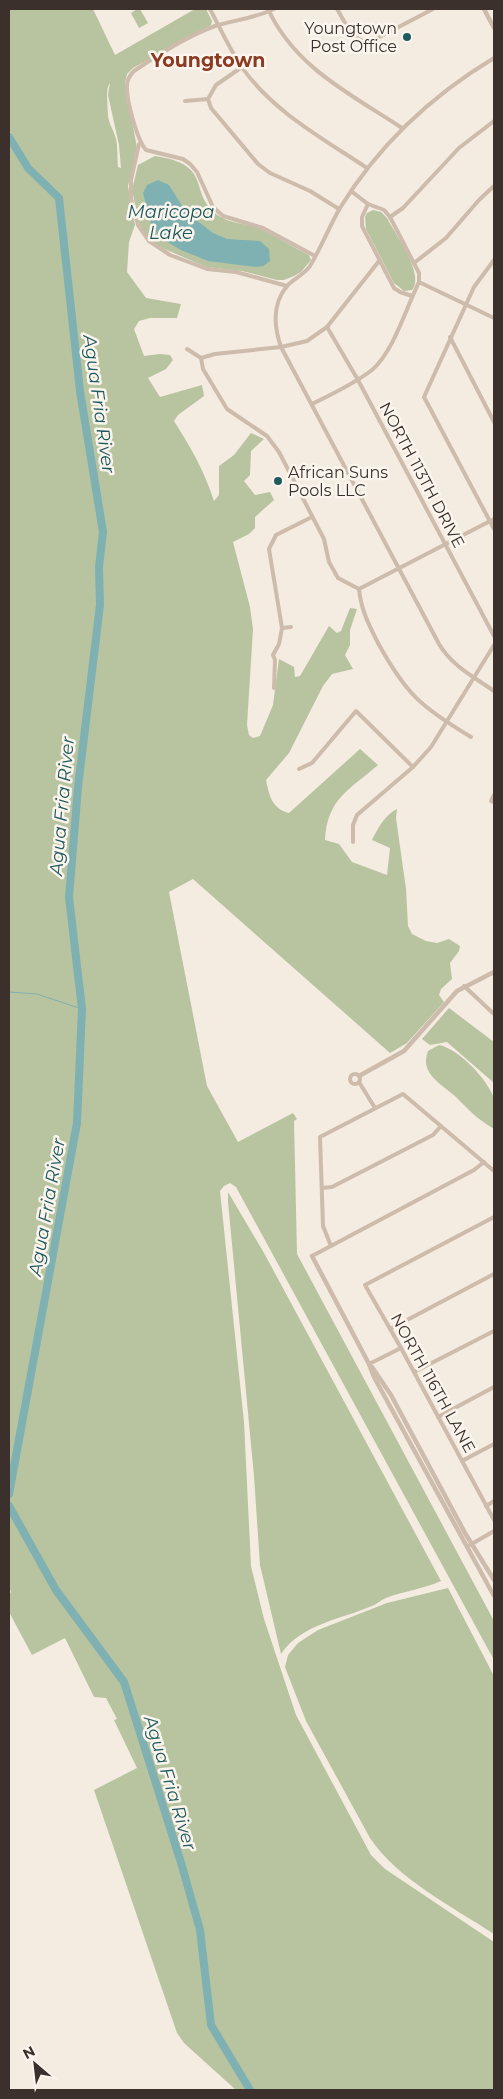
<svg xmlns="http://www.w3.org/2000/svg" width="503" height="2099" viewBox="0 0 503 2099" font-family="Montserrat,sans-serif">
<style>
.green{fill:#b8c4a0;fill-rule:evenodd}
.sand{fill:#efdcb8}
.water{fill:#7fb0b2}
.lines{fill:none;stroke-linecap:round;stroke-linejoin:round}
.stream{stroke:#7fb0b2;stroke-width:1}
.river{stroke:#7fb0b2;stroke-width:8}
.minor{stroke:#cdbbac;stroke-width:4}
.tertiary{stroke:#cdbbac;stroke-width:4.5}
.poi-dot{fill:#1f5a5e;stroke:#fbf5ee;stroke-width:2}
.labels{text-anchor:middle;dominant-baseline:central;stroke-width:5;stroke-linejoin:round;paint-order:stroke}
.poi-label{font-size:16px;fill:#3b302b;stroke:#fbf5ee;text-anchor:end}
.street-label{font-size:16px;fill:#3b302b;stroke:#fbf5ee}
.water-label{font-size:18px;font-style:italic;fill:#1f5a5e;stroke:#fbf5ee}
.quarter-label{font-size:19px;font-weight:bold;fill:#8c3b22;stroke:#fbf5ee}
</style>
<rect width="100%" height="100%" fill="#f4ebe1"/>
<g class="green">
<path d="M9 9H93L115 55 195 9H206L212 21 211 25 133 68 127 74 125 83 137 148 128 186 135 225 129 242 127 272 146 298 181 304 177 318H150L139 321 134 329 144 356 160 354 170 355 173 360 166 369 148 378 160 397 202 385 204 396 178 415 174 421C191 448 204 470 214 501L219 495V466L234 455 251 433 264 439 251 451 250 475 244 481 255 495 270 492 274 500 255 517V528L249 534 233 542 250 607 253 629 247 725 249 735 253 738 260 736 273 705 279 659 294 667 295 677 300 676 329 626 337 633 341 631 350 608 357 609 350 630V645L345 655 353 669 332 674 323 686 289 753 266 780C269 795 272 809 289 813L360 749 378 765C349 790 327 799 325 840L339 844 352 862 387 875 390 848 372 840C378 828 385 815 397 809L396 818 406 889 408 926 412 934 426 941 437 943 449 939 460 946 459 951 450 963 452 979 441 989 439 995 444 1002 407 1043 390 1053 193 879 169 892 207 1086 238 1142 293 1113 297 1119 294 1121 297 1254 494 1621V1660L236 1187 230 1183 224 1186 220 1191 244 1422 251 1566 264 1619 296 1715 371 1855 385 1869 494 1942V2090H236L184 2043 177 2033 94 1790 137 1768 114 1720 117 1719 106 1698 94 1697 65 1638 32 1655 9 1612V1594L11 1592 9 1587V140L23 167 33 178V171L9 130ZM110 83 108 95 119 145 121 168 118 167C117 158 118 148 116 139 114 131 109 124 108 116 108 107 105 89 110 83Z"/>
<polygon points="137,9 140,9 148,23 139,28 131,13"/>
<path d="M155 156C217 165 185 195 221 217 232 224 246 223 258 228 275 235 292 247 309 255L311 260 301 272 294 276 284 280H277L242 271 206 267 160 247 150 240 140 226 132 190 138 165Z"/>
<path d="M373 210 381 212 387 218C395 234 425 274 412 290L404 291 394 283 366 229 365 217 367 213Z"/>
<polygon points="449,1008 494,1042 494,1083 447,1042 430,1045 422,1039"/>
<path d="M439 1045C459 1049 487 1079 494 1098 496 1103 494 1122 494 1129 477 1119 469 1110 456 1097 442 1084 419 1074 428 1051Z"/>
<path d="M228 1192 264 1253 441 1581C423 1589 404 1591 386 1598 381 1600 377 1604 372 1606 342 1619 301 1624 281 1654L260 1565 254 1476 228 1202Z"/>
<path d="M448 1588 494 1676V1934C453 1907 397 1879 370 1838L306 1721 285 1667 288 1655 298 1643 318 1630 387 1603Z"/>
</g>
<path class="sand" d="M9 130 33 171V178C21 165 9 148 9 130Z"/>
<polygon class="water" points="158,180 169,185 186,212 213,233 227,239 260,241 269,249 270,261 263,266 256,267 208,261 181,250 159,237 151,224 146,205 143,193 147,185"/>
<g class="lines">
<polyline class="stream" points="9,992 37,994 82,1009"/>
<g class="river">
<polyline points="9,137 28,168 59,198 80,391 103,532 99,567 100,605 78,787 69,897 82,1009 77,1123 9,1494"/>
<polyline points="9,1506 56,1590 124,1682 182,1866 200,1930 211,2025 250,2090"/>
</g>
<g class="minor">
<path d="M210 9C220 28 229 48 241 66 272 111 322 138 367 168"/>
<path d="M274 9C255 18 235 20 215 26 190 35 156 56 134 71 130 75 127 79 127 85 126 99 137 140 146 150L183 159 190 164 197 172 213 207 223 216 263 228 315 256"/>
<path d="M337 9C346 23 351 42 370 42L433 9"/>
<path d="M269 11C296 68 352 95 402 128"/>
<path d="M494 58C431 96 378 146 340 208 329 227 321 248 310 266 304 275 294 278 287 286 272 304 274 327 281 347L439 644C452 666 474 677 494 691"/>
<polyline points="208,99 211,108 258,164 270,173 310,191 339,209"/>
<polyline points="185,101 208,99 216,85 242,67"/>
<polyline points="139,144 131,180 131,198 138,225 149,241 170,255 207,269 236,272 287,286"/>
<polyline points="368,204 362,217 362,226 394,288 400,292 412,296"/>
<polyline points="390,217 403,208 459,148 494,121"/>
<polyline points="494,260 474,287 424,397 494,529"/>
<polyline points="414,263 446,238 479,200 494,186"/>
<polyline points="419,282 494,318"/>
<polyline points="327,327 358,380 494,636"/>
<polyline points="450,337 494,422"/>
<polyline points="187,349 201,358 203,369 227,409 267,436 279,452 324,539 329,562 338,578 359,589"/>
<polyline points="201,358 215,354 281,347 307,341 327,327 379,261"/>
<path d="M312 404C332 394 354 384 372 370 394 351 406 308 419 282V273L390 217 384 210 368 204 351 191"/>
<path d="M359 589C361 610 369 625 378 643 406 694 421 707 471 737"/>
<polyline points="359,589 494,519"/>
<polyline points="282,628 291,627"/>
<polyline points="274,688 275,660 273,655 279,644 282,628 269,549 276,535 312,517"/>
<polyline points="299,769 312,763 356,711 413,767"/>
<polyline points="494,795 491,801 494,802"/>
<polyline points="353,842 353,825 357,815 413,767 431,747 494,645"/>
<polyline points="464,986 494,1014"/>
<circle cx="355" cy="1079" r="5"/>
<polyline points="359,1082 375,1108"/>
<polyline points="322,1188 332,1187 433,1135 441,1126"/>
<polyline points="494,1217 365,1285 401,1348 494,1520"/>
<polyline points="331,1246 323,1226 320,1137 403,1094 494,1171"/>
<polyline points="312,1256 474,1170 484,1162"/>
<polyline points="390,1329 494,1274"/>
<polyline points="369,1364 401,1348"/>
<polyline points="414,1372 494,1331"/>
<polyline points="438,1417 494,1387"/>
<polyline points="462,1461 494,1444"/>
<polyline points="486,1506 494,1501"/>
<polyline points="470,1545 494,1531"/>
</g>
<g class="tertiary">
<polyline points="484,9 494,28"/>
<polyline points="359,1076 404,1051 457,991 494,972"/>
<polyline points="312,1256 369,1364 374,1377 494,1596"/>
<polyline points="372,1367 391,1395 465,1533 494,1580"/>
</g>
</g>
<g class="poi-dot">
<circle cx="407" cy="37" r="5"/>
<circle cx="278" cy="481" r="5"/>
</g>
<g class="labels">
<g class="poi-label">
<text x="397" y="28">Youngtown<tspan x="397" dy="18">Post Office</tspan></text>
<text x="288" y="472" text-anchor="start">African Suns<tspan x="288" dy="18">Pools LLC</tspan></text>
</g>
<g class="street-label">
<text transform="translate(422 475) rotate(62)">NORTH 113TH DRIVE</text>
<text transform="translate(433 1383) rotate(61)">NORTH 116TH LANE</text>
</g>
<g class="water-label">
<text x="171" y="212">Maricopa<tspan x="171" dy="21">Lake</tspan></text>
<text transform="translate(99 404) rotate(82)">Agua Fria River</text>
<text transform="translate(62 806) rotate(-85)">Agua Fria River</text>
<text transform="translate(47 1207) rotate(-80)">Agua Fria River</text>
<text transform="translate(170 1783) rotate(73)">Agua Fria River</text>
</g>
<g class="quarter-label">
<text x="208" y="60">Youngtown</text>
</g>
</g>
<rect width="503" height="2099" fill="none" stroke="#3b302b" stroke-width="20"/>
<g transform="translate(35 2064) rotate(332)" stroke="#fbf5ee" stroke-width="4" paint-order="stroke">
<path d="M0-4L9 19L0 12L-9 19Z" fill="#3b302b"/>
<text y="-8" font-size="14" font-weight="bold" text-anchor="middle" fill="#3b302b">N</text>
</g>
</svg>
